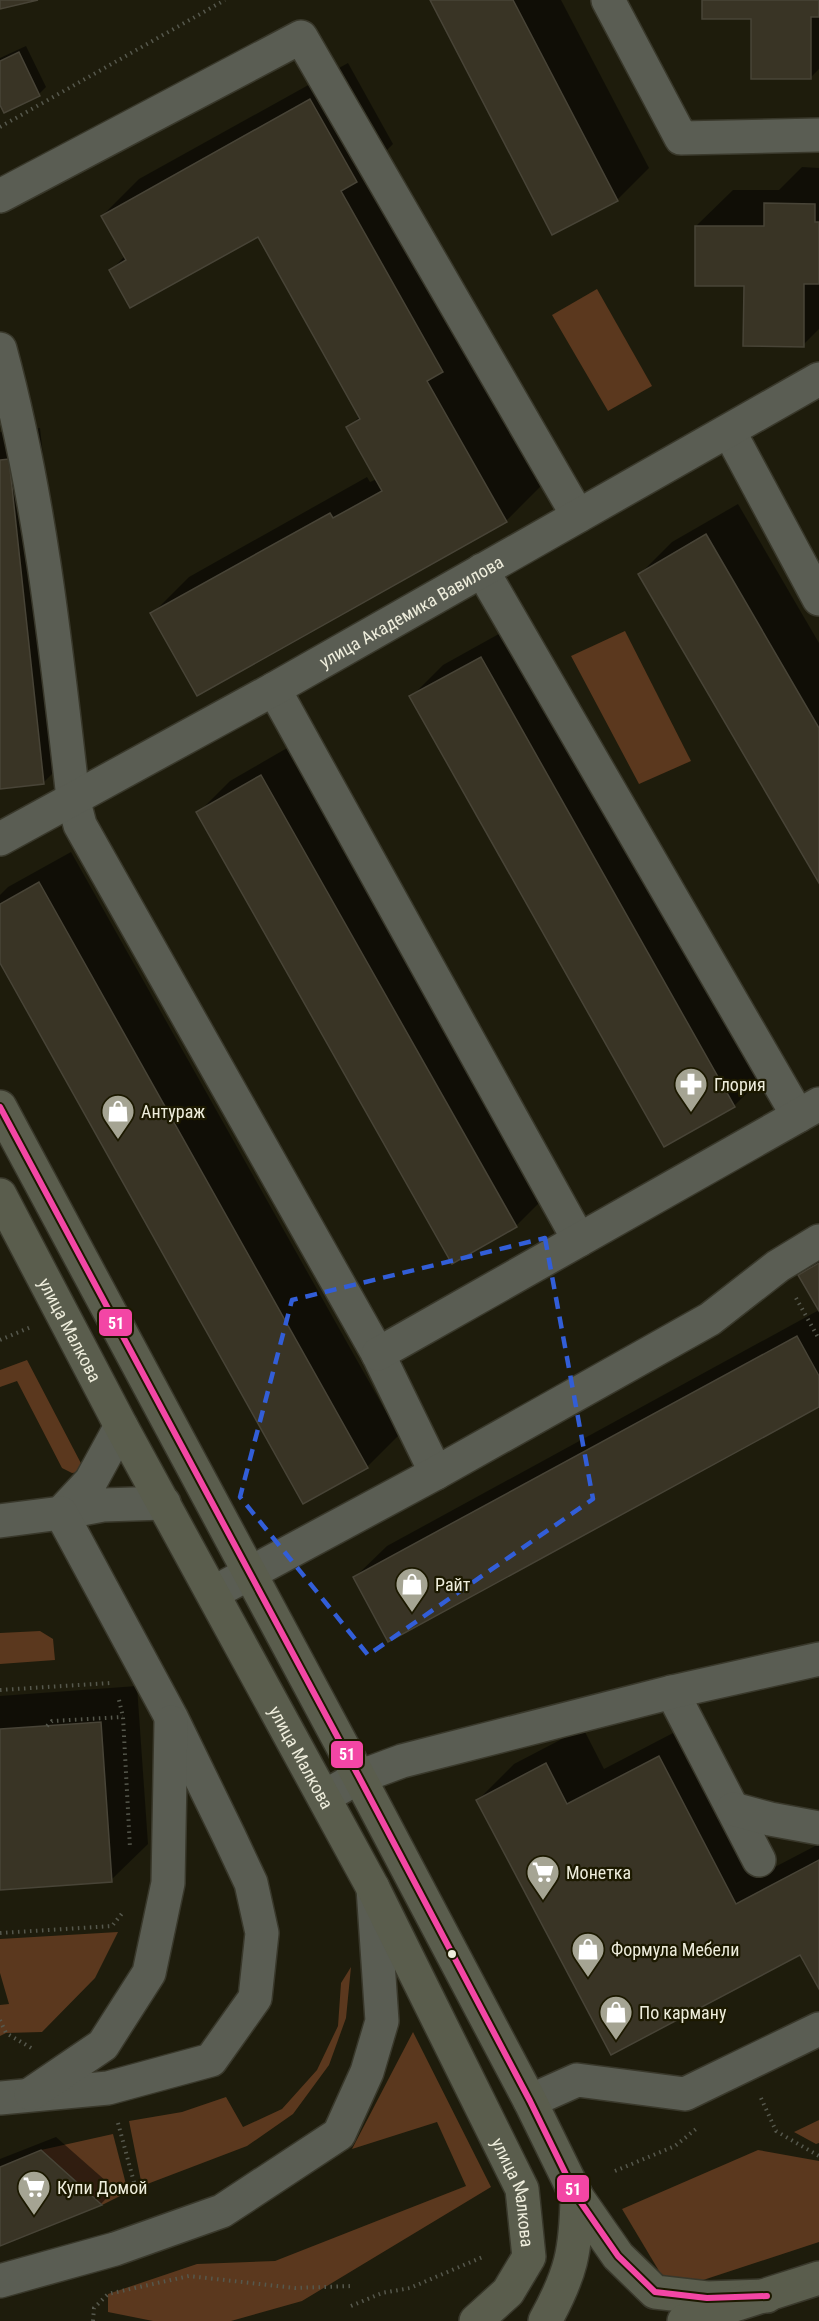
<svg xmlns="http://www.w3.org/2000/svg" width="819" height="2321" viewBox="0 0 819 2321" font-family="'Roboto Condensed',sans-serif">
<style>
.green{fill:#5b381e}
.shadow{fill:#0007}
.building{fill:#393425;stroke:#484437;stroke-width:1.5}
.lines{fill:none;stroke-linecap:round;stroke-linejoin:round}
.minor-casing{stroke:#39382b;stroke-width:36}
.major-casing{stroke:#39382b;stroke-width:36}
.path{stroke:#56584d;stroke-width:4;stroke-dasharray:1.5 4.5;stroke-linecap:butt}
.minor{stroke:#5a5d53;stroke-width:33}
.major{stroke:#5a5d4d;stroke-width:33}
.bus-1-casing{stroke:#1c1900;stroke-width:10}
.bus-1{stroke:#f346a5;stroke-width:6}
.marked{fill:none;stroke:#325ed8;stroke-width:4.5;stroke-dasharray:12 8;stroke-linejoin:round}
.bus-dot{fill:#eeeddc;stroke:#1c1900;stroke-width:2}
.labels{text-anchor:middle;dominant-baseline:central;stroke-width:4.5;stroke-linejoin:round;paint-order:stroke}
.street-label{font-size:18px;fill:#eeeddc;stroke:#1c1900}
.poi-label{font-size:18px;fill:#eeeddc;stroke:#1c1900;text-anchor:start}
.line-badge{stroke:#1c1900;stroke-width:2}
.badge-label{font-size:16px;text-anchor:middle;font-weight:bold;fill:#fff}
</style>
<rect width="100%" height="100%" fill="#1e1c0c"/>
<g class="green">
<polygon points="597,289 652,386 608,411 552,315"/>
<polygon points="625,631 691,761 639,784 571,656"/>
<polygon points="27,1360 85,1471 72,1473 62,1468 17,1381 0,1387 0,1370"/>
<polygon points="40,1631 53,1639 55,1660 0,1664 0,1633"/>
<polygon points="118,1932 95,1978 42,2032 6,2033 0,2036 0,2005 9,2004 0,1973 0,1939"/>
<polygon points="351,1967 346,2018 329,2065 293,2114 247,2146 142,2186 129,2121 182,2112 226,2097 243,2127 282,2109 317,2070 338,2026 341,1983"/>
<polygon points="413,2032 491,2187 302,2301 231,2321 153,2321 108,2312 108,2294 197,2264 275,2261 466,2186 437,2122 352,2149"/>
<polygon points="819,2120 819,2143 816,2144 794,2132"/>
<polygon points="113,2134 128,2192 102,2205 41,2150"/>
<polygon points="758,2150 819,2161 819,2242 694,2283 674,2283 662,2276 622,2209"/>
</g>
<g class="shadow">
<polygon points="431,0 561,0 649,168 617,200"/>
<polygon points="704,0 819,0 819,69 810,78 753,17"/>
<polygon points="26,46 46,87 39,94 0,102 0,58"/>
<polygon points="348,63 393,144 380,157 543,484 506,521 152,614 189,577 367,477 370,482 377,479 348,428 360,416 258,235 110,271 125,256 102,216 139,179"/>
<polygon points="802,167 819,168 819,329 803,345 745,284 696,226 733,190 779,190"/>
<polygon points="40,428 75,751 43,783 0,788 0,432"/>
<polygon points="738,504 819,643 819,880 640,574 672,542"/>
<polygon points="513,626 766,1074 734,1106 411,697 443,665"/>
<polygon points="294,744 548,1194 516,1226 198,813 230,781"/>
<polygon points="71,852 399,1435 367,1467 0,960 0,895 8,887"/>
<polygon points="819,1256 819,1308 800,1275"/>
<polygon points="819,1310 819,1405 355,1577 387,1546"/>
<polygon points="137,1686 148,1844 111,1880 0,1888 0,1696"/>
<polygon points="696,1721 773,1868 819,1844 819,1987 801,1953 478,1800 514,1764 583,1728 604,1769"/>
<polygon points="56,2137 115,2189 101,2204 0,2244 0,2159"/>
</g>
<g class="building">
<polygon points="0,0 38,0 0,9"/>
<polygon points="430,0 513,0 618,201 552,235"/>
<polygon points="702,0 819,0 819,17 811,17 811,79 751,79 751,19 702,19"/>
<polygon points="19,52 40,96 4,113 0,105 0,61"/>
<polygon points="310,99 357,182 341,191 443,372 427,381 507,522 197,696 150,613 330,513 333,518 382,491 346,427 360,419 258,237 130,308 109,270 126,260 101,216"/>
<polygon points="764,203 815,204 815,222 819,222 819,284 804,284 804,347 743,346 744,286 695,286 695,226 764,226"/>
<polygon points="9,459 44,784 0,789 0,460"/>
<polygon points="706,534 819,728 819,883 638,574"/>
<polygon points="481,657 735,1107 664,1147 409,696"/>
<polygon points="261,775 517,1227 452,1264 196,812"/>
<polygon points="39,882 368,1468 303,1504 0,963 0,904"/>
<polygon points="819,1263 819,1311 798,1275"/>
<polygon points="797,1336 819,1376 819,1407 388,1642 353,1577"/>
<polygon points="101,1722 112,1882 0,1890 0,1729"/>
<polygon points="659,1756 736,1904 819,1860 819,1989 800,1955 611,2055 476,1800 546,1763 567,1804"/>
<polygon points="41,2150 102,2205 0,2246 0,2167"/>
</g>
<g class="lines">
<defs>
<g id="minor">
<polyline points="608,0 681,138 819,135"/>
<polyline points="0,196 301,37 578,516"/>
<path d="M0 349C40 496 56 647 73 798L80 825 378 1354 436 1473"/>
<polyline points="729,431 819,599"/>
<polyline points="482,570 798,1116"/>
<polyline points="274,689 579,1240"/>
<path id="s1" d="M0 839 274 689 819 379"/>
<polyline points="378,1354 819,1104"/>
<polyline points="121,1426 91,1481 61,1513 103,1505 164,1503"/>
<polyline points="0,1521 61,1513 171,1717 229,1836 251,1883 262,1933 255,1998 211,2060 108,2088 0,2098"/>
<polyline points="213,1593 436,1473 710,1319 778,1266 819,1241"/>
<polyline points="672,1692 759,1860"/>
<polyline points="324,1797 359,1777 402,1761 672,1692 819,1659"/>
<polyline points="733,1809 770,1819 819,1828"/>
<polyline points="31,2094 103,2045 149,1973 168,1883 171,1722"/>
<polyline points="530,2101 577,2080 685,2094 819,2029"/>
<polyline points="0,2281 115,2249 222,2211 339,2134 367,2072 382,2021 373,1888"/>
</g>
<g id="major">
<polyline points="0,1107 359,1777 530,2101 577,2197 618,2256 655,2292 707,2298 767,2296"/>
<path id="s2" d="M0 1195 121 1426 373 1888 522 2189 529 2257 508 2292 476 2321"/>
<path d="M545 2321C571 2274 576 2251 577 2197"/>
<polyline points="684,2321 819,2278"/>
</g>
</defs>
<use href="#minor" class="minor-casing"/>
<use href="#major" class="major-casing"/>
<g class="path">
<polyline points="0,127 225,0"/>
<polyline points="796,1298 819,1339"/>
<polyline points="0,1340 31,1327"/>
<polyline points="0,1690 110,1683 112,1686"/>
<polyline points="119,1700 123,1717 130,1848"/>
<polyline points="47,1726 52,1721 123,1717"/>
<polyline points="0,1933 112,1926 124,1911"/>
<polyline points="0,2020 6,2033 33,2049"/>
<polyline points="761,2098 776,2131 819,2156"/>
<polyline points="118,2123 135,2186"/>
<polyline points="615,2171 675,2146 696,2129"/>
<polyline points="351,2306 382,2293 410,2288 485,2256"/>
<polyline points="93,2321 94,2308 108,2294 189,2276 295,2288 353,2286"/>
</g>
<use href="#minor" class="minor"/>
<use href="#major" class="major"/>
<defs>
<polyline id="bus-1" points="0,1107 359,1777 530,2101 577,2197 618,2256 655,2292 707,2298 767,2296"/>
</defs>
<use href="#bus-1" class="bus-1-casing"/>
<use href="#bus-1" class="bus-1"/>
</g>
<path class="marked" d="M545 1238 593 1499 368 1655 240 1497 292 1300Z"/>
<defs>
<symbol id="pharmacy-pin" viewBox="-11 -11 22 30"><path d="M0 17L-7.5 6A9.5 9.5 0 1 1 7.5 6Z" fill="#a5a493" stroke="#1c1900"/><path d="M-2-6h4v4h4v4h-4v4h-4v-4h-4v-4h4Z" fill="#fff"/></symbol>
<symbol id="shop-pin" viewBox="-11 -11 22 30"><path d="M0 17L-7.5 6A9.5 9.5 0 1 1 7.5 6Z" fill="#a5a493" stroke="#1c1900"/><path d="M-5-2.5h2.3a2.7 3.5 0 0 1 5.4 0H5L5.5 6h-11ZM-1.5-2.5h3a1.5 2.3 0 0 0-3 0Z" fill="#fff"/></symbol>
<symbol id="supermarket-pin" viewBox="-11 -11 22 30"><path d="M0 17L-7.5 6A9.5 9.5 0 1 1 7.5 6Z" fill="#a5a493" stroke="#1c1900"/><path d="M-6-5.5h2.5l.6 2H6L4.5 2H-2.5L-4.4-4H-6ZM-1.5 3.2a1.3 1.3 0 1 0 .1 0ZM3 3.2a1.3 1.3 0 1 0 .1 0Z" fill="#fff"/></symbol>
</defs>
<g fill-rule="evenodd">
<use href="#pharmacy-pin" x="672" y="1065" width="38" height="52"/>
<use href="#shop-pin" x="99" y="1092" width="38" height="52"/>
<use href="#shop-pin" x="393" y="1565" width="38" height="52"/>
<use href="#supermarket-pin" x="524" y="1853" width="38" height="52"/>
<use href="#shop-pin" x="569" y="1930" width="38" height="52"/>
<use href="#shop-pin" x="597" y="1993" width="38" height="52"/>
<use href="#supermarket-pin" x="15" y="2168" width="38" height="52"/>
</g>
<circle class="bus-dot" cx="452" cy="1954" r="5"/>
<g class="labels">
<g class="street-label">
<text stroke="none"><textPath href="#s1" startOffset="470">улица Академика Вавилова</textPath></text>
<text stroke="none"><textPath href="#s2" startOffset="152">улица Малкова</textPath></text>
<text stroke="none"><textPath href="#s2" startOffset="638">улица Малкова</textPath></text>
<text stroke="none"><textPath href="#s2" startOffset="1124">улица Малкова</textPath></text>
</g>
<g class="poi-label">
<text x="714" y="1084">Глория</text>
<text x="141" y="1111">Антураж</text>
<text x="435" y="1584">Райт</text>
<text x="566" y="1872">Монетка</text>
<text x="611" y="1949">Формула Мебели</text>
<text x="639" y="2012">По карману</text>
<text x="57" y="2187">Купи Домой</text>
</g>
</g>
<g class="line-badge">
<rect x="98" y="1308" width="35" height="29" rx="6" fill="#f346a5"/>
<rect x="330" y="1740" width="34" height="29" rx="6" fill="#f346a5"/>
<rect x="556" y="2174" width="34" height="29" rx="6" fill="#f346a5"/>
</g>
<g class="badge-label">
<text x="116" y="1329">51</text>
<text x="347" y="1760">51</text>
<text x="573" y="2195">51</text>
</g>
</svg>
